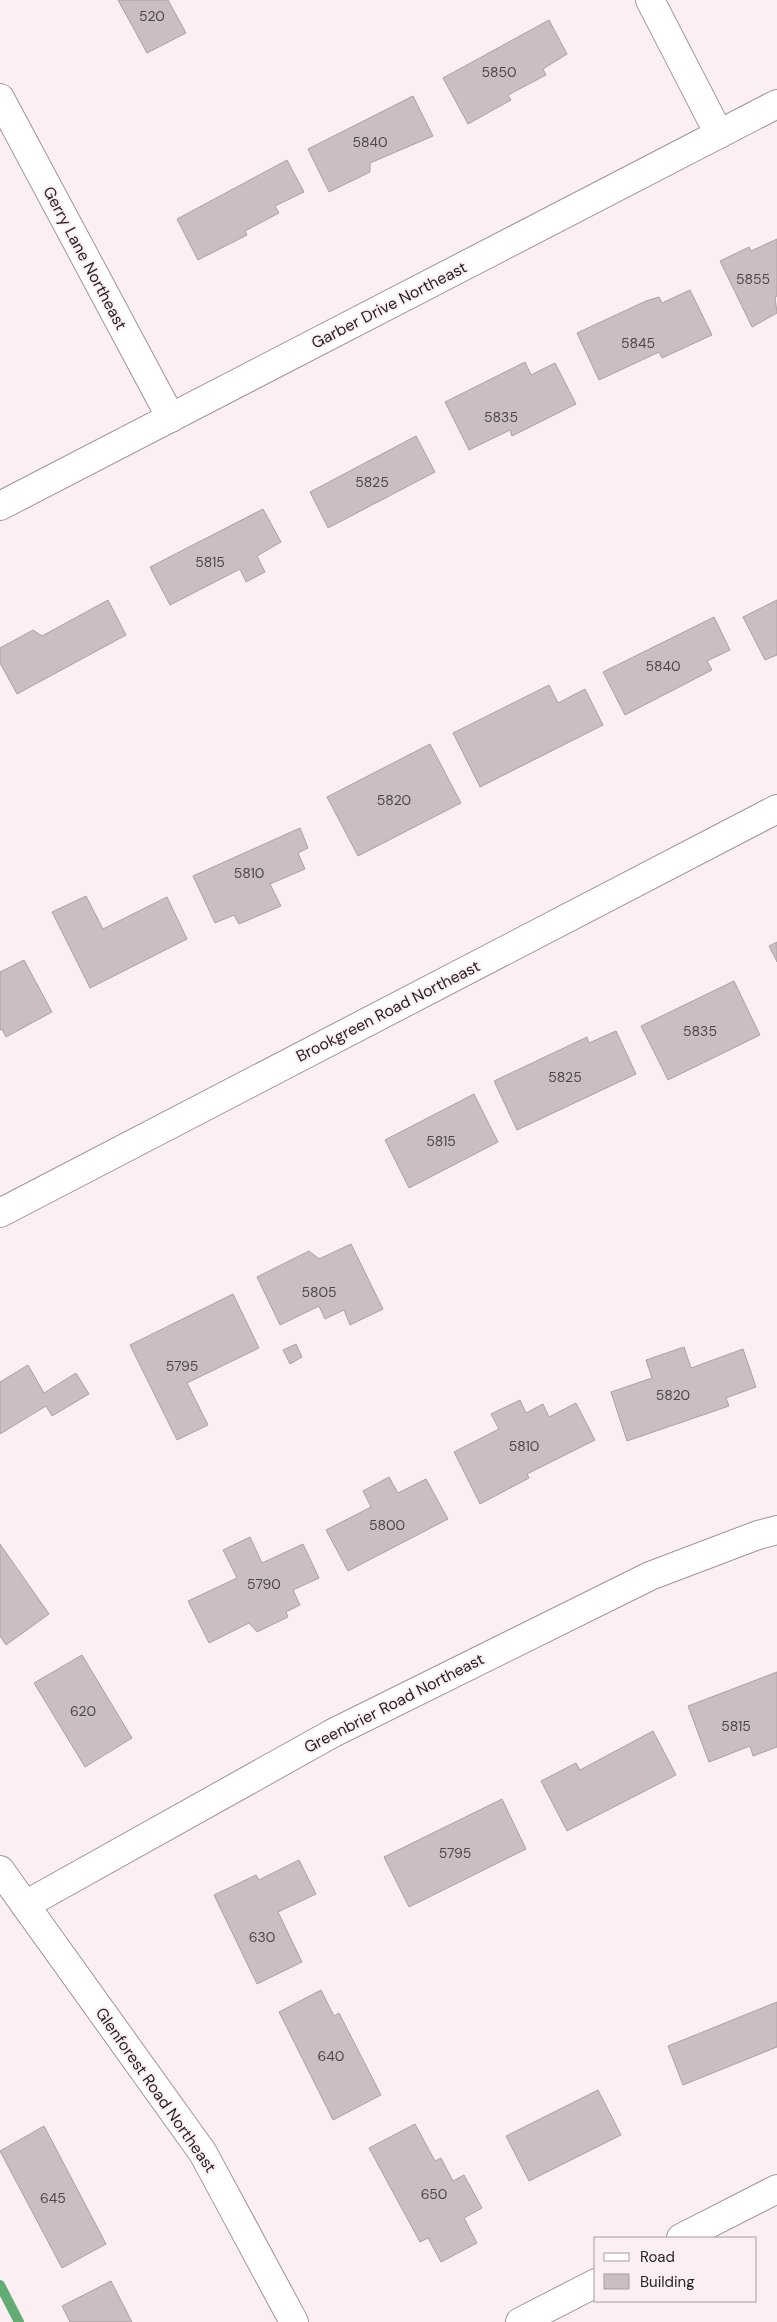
<svg xmlns="http://www.w3.org/2000/svg" width="777" height="2322" viewBox="0 0 777 2322" font-family="'DM Sans',sans-serif">
<style>
.lines{fill:none;stroke-linecap:round;stroke-linejoin:round}
.stream{stroke:#63ac74;stroke-width:10}
.building{fill:#cabec2;stroke:#aca0a4}
.street-casing{stroke:#a09498;stroke-width:30}
.street{stroke:#fff;stroke-width:28}
.labels{text-anchor:middle;dominant-baseline:central;stroke-width:4;stroke-linejoin:round;paint-order:stroke}
.number-label{font-size:14px;fill:#4e4749}
.street-label{font-size:16px;fill:#241f21;stroke:#fceff3}
</style>
<rect width="100%" height="100%" fill="#fceff3"/>
<g class="lines">
<polyline class="stream" points="0,2285 19,2322"/>
</g>
<g class="building">
<polygon points="118,0 168,0 186,33 147,53"/>
<polygon points="549,20 567,54 543,69 546,75 508,95 511,100 468,124 443,78"/>
<polygon points="413,96 433,136 370,163 370,172 329,192 308,149"/>
<polygon points="287,160 304,192 275,206 279,213 245,231 247,235 198,260 177,219"/>
<polygon points="777,239 777,296 775,297 777,313 752,327 720,261 749,247 751,251"/>
<polygon points="690,290 712,335 662,358 659,352 599,380 577,333 646,301 659,297 662,303"/>
<polygon points="525,362 531,375 555,363 576,404 512,436 510,430 469,450 445,402"/>
<polygon points="416,436 435,472 328,528 310,492"/>
<polygon points="263,509 281,542 257,556 265,572 246,582 240,569 170,605 150,567"/>
<polygon points="108,600 126,635 17,694 0,663 0,648 33,630 42,636"/>
<polygon points="777,600 777,655 765,660 743,617"/>
<polygon points="714,617 730,650 707,661 712,670 625,715 603,672"/>
<polygon points="549,685 558,703 585,689 603,725 480,787 453,733"/>
<polygon points="430,744 461,803 358,856 327,797"/>
<polygon points="300,828 308,848 298,853 305,869 270,884 281,906 239,924 234,915 215,923 193,876"/>
<polygon points="86,896 103,929 167,897 187,939 90,988 52,912"/>
<polygon points="777,942 777,962 769,946"/>
<polygon points="24,960 52,1012 6,1037 2,1029 0,1030 0,972"/>
<polygon points="734,981 760,1035 668,1080 641,1026"/>
<polygon points="616,1031 636,1074 517,1130 494,1081 587,1037 589,1043"/>
<polygon points="474,1094 498,1142 409,1188 385,1140"/>
<polygon points="351,1244 383,1309 350,1325 344,1310 325,1319 319,1306 280,1325 257,1277 309,1251 319,1259"/>
<polygon points="233,1294 259,1348 187,1383 208,1425 177,1440 130,1345"/>
<polygon points="296,1344 302,1357 290,1364 283,1350"/>
<polygon points="684,1347 691,1368 743,1349 756,1387 726,1398 729,1406 627,1441 611,1392 652,1378 646,1360"/>
<polygon points="28,1365 44,1393 76,1373 89,1394 52,1416 46,1406 0,1434 0,1382"/>
<polygon points="520,1400 526,1413 543,1404 549,1417 576,1403 595,1440 527,1474 529,1478 480,1504 454,1452 499,1429 491,1414"/>
<polygon points="389,1477 398,1493 426,1479 448,1519 348,1571 326,1530 371,1507 363,1491"/>
<polygon points="250,1537 262,1563 303,1544 319,1578 293,1590 300,1605 286,1612 288,1617 257,1632 249,1623 209,1643 188,1601 237,1578 223,1550"/>
<polygon points="0,1544 49,1614 6,1645 0,1636"/>
<polygon points="82,1655 132,1738 85,1767 34,1683"/>
<polygon points="777,1672 777,1747 753,1756 750,1746 709,1762 688,1706"/>
<polygon points="653,1731 676,1775 567,1831 541,1781 576,1763 580,1770"/>
<polygon points="502,1799 526,1849 409,1907 384,1857"/>
<polygon points="299,1860 316,1894 278,1912 302,1962 257,1984 214,1895 256,1875 259,1880"/>
<polygon points="321,1990 334,2016 339,2013 381,2095 333,2120 279,2012"/>
<polygon points="777,2002 777,2047 683,2085 668,2046"/>
<polygon points="598,2090 621,2135 529,2181 506,2136"/>
<polygon points="415,2124 435,2161 441,2158 453,2181 464,2175 482,2208 464,2218 477,2243 441,2262 428,2238 420,2242 369,2148"/>
<polygon points="44,2126 106,2244 62,2268 0,2151"/>
<polygon points="111,2281 132,2322 70,2322 62,2306"/>
</g>
<g class="lines">
<defs>
<g id="street">
<polyline points="650,0 719,134"/>
<polyline points="0,98 171,418"/>
<polyline points="0,506 777,104"/>
<polyline points="0,1213 777,809"/>
<polyline points="0,1870 203,2153 294,2322"/>
<polyline points="25,1905 333,1733 650,1576 758,1535 777,1530"/>
<polyline points="681,2238 777,2189"/>
<polyline points="520,2322 596,2283"/>
</g>
</defs>
<use href="#street" class="street-casing"/>
<use href="#street" class="street"/>
</g>
<g class="labels">
<g class="number-label">
<text x="152" y="16">520</text>
<text x="499" y="72">5850</text>
<text x="370" y="142">5840</text>
<text x="753" y="279">5855</text>
<text x="638" y="343">5845</text>
<text x="501" y="417">5835</text>
<text x="372" y="482">5825</text>
<text x="210" y="562">5815</text>
<text x="663" y="666">5840</text>
<text x="394" y="800">5820</text>
<text x="249" y="873">5810</text>
<text x="700" y="1031">5835</text>
<text x="565" y="1077">5825</text>
<text x="441" y="1141">5815</text>
<text x="319" y="1292">5805</text>
<text x="182" y="1366">5795</text>
<text x="673" y="1395">5820</text>
<text x="524" y="1446">5810</text>
<text x="387" y="1525">5800</text>
<text x="264" y="1584">5790</text>
<text x="83" y="1711">620</text>
<text x="736" y="1726">5815</text>
<text x="455" y="1853">5795</text>
<text x="262" y="1937">630</text>
<text x="331" y="2056">640</text>
<text x="434" y="2194">650</text>
<text x="53" y="2198">645</text>
</g>
<g class="street-label">
<text transform="translate(85 258) rotate(62)">Gerry Lane Northeast</text>
<text transform="translate(389 305) rotate(-27)">Garber Drive Northeast</text>
<text transform="translate(388 1011) rotate(-27)">Brookgreen Road Northeast</text>
<text transform="translate(394 1703) rotate(-27)">Greenbrier Road Northeast</text>
<text transform="translate(156 2090) rotate(55)">Glenforest Road Northeast</text>
</g>
</g>
<rect x="594" y="2237" width="162" height="65" fill="#fceff3" stroke="#a69c9f"/>
<rect x="604" y="2253" width="25" height="8" fill="#ffffff" stroke="#a69c9f"/>
<text x="640" y="2262" font-size="15" fill="#241f21">Road</text>
<rect x="604" y="2274" width="25" height="15" fill="#cabec2" stroke="#a69c9f"/>
<text x="640" y="2287" font-size="15" fill="#241f21">Building</text>
</svg>
